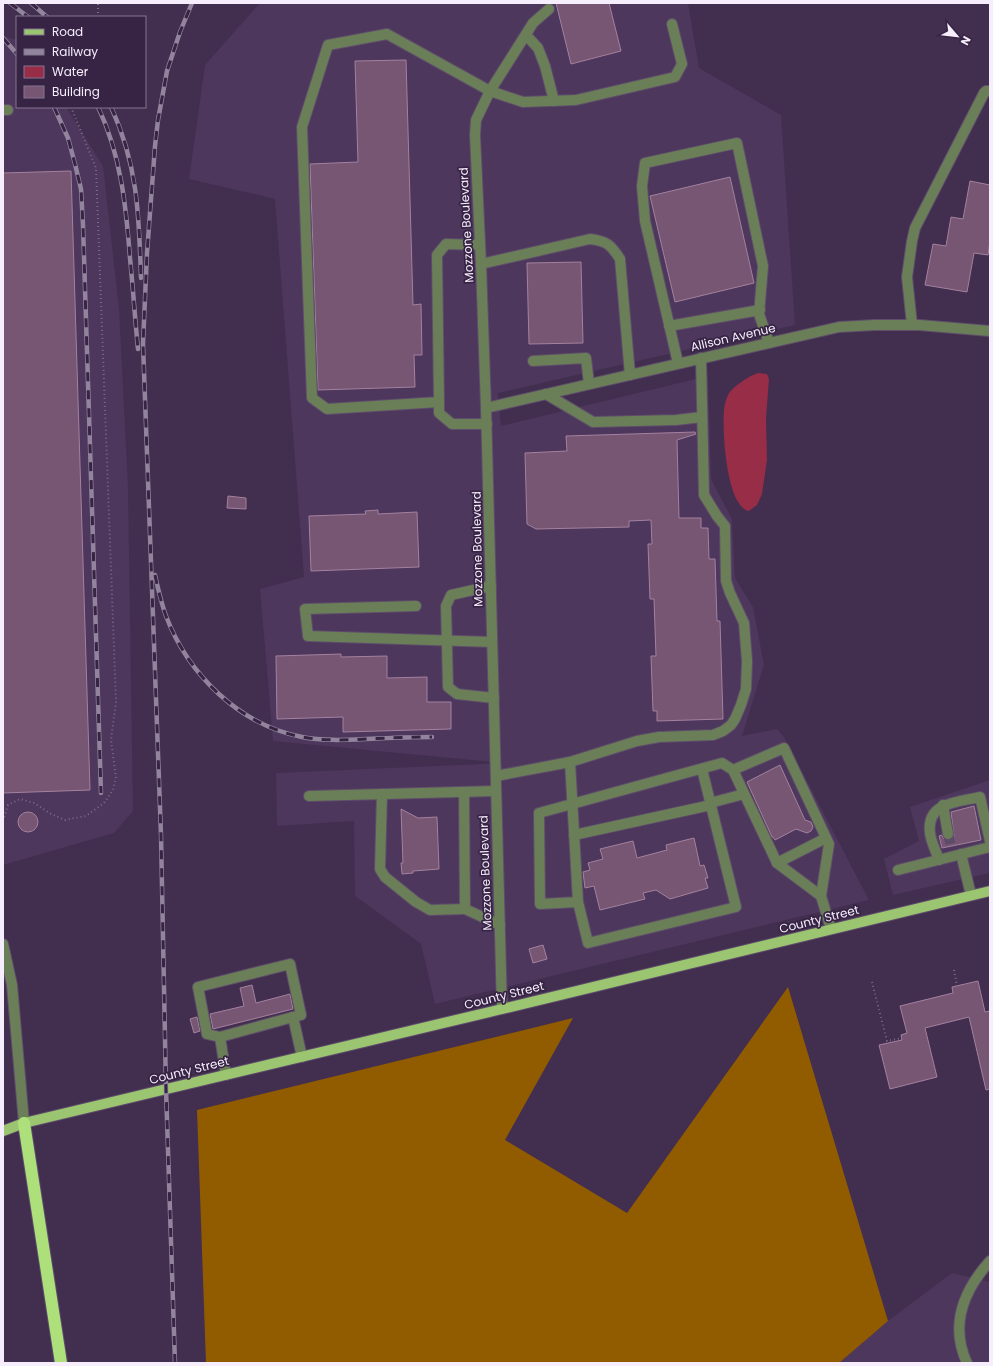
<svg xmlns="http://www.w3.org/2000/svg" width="993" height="1366" viewBox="0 0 993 1366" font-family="Poppins,sans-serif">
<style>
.built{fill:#4d375d}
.forest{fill:#915c00}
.water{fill:#972d46}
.building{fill:#765673;stroke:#a4819f}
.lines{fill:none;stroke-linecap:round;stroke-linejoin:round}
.minor-tunnel{stroke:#5d4b69;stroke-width:10;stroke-dasharray:10 5;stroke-linecap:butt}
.minor-casing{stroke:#5f4d6b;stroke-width:12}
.major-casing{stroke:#5f4d6b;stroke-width:12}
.highway-casing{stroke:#5f4d6b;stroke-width:14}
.path{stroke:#7c6c87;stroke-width:2;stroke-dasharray:1 3;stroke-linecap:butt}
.minor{stroke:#6a7f57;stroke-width:10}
.major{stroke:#9bc571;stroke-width:10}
.highway{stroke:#ade07b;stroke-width:12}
.rail-casing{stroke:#93849e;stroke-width:4.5}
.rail{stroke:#372444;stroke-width:3;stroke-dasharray:9;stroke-linecap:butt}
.labels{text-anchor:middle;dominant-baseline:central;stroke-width:3.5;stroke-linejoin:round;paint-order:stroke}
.street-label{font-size:12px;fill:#f6edfd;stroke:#372444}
</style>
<rect width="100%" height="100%" fill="#422e4f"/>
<g class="built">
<polygon points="260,3 688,3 699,68 781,115 795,325 498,393 501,426 708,376 711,479 732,519 735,578 753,607 764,665 742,736 777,729 784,737 869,900 435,1004 421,944 355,896 354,821 277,826 276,773 504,763 273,741 260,589 304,577 275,199 189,179 205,65"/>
<polygon points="3,36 17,40 17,107 66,107 103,166 119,308 128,488 133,811 114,833 3,865"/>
<polygon points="990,780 990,873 893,895 884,859 919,841 910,807"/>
<polygon points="952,1273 990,1282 990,1363 839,1363 888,1321"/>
</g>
<polygon class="forest" points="788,987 888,1321 839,1363 206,1363 197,1110 573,1018 505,1140 627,1213"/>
<path class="water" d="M758 373 767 374 769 379 766 418 767 460 762 494 757 505 749 511C726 507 722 429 724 410 724 405 726 400 728 395 732 387 749 376 758 373Z"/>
<g class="building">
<polygon points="556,3 609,3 621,51 571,64"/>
<polygon points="406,60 413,305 421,304 422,355 414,355 415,387 318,390 310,164 358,162 355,61"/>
<polygon points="71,171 90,790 3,793 3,173"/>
<polygon points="730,177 754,283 675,302 650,196"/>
<polygon points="970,181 990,185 990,241 988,255 974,253 967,292 925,285 933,244 946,246 951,217 963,219"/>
<polygon points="581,262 583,343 529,344 527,263"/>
<polygon points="695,432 696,434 677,440 679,518 701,518 701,528 708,528 709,559 715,559 717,621 720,621 723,719 657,721 657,711 653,711 651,656 656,656 654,599 650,599 648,544 652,544 651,520 629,521 629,527 536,529 527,524 525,453 567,451 566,436"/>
<polygon points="228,496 246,498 246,509 227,508"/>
<polygon points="378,510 378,514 417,512 419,567 311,571 309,516 366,514 365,511"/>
<polygon points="341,654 341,657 387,656 387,678 427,677 427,702 451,702 451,729 343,732 343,717 277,719 276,656"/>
<polygon points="780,765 805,820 811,822 813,827 811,831 807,833 796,829 775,840 773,837 772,837 747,782"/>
<polygon points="974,806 981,840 942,848 939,836 942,835 943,838 949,840 952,839 954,836 951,812"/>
<polygon points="401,809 418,818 437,817 439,869 413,871 413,873 402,874 401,863 403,863"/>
<circle cx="28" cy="822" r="10"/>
<polygon points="694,838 700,866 704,865 708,878 705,878 708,888 670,899 656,890 643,893 645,899 600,910 594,886 585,888 583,872 590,870 588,863 603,859 600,849 633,841 637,858 667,850 666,845"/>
<polygon points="543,945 547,959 533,963 529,949"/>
<polygon points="978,981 985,1012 990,1011 990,1089 986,1090 969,1017 925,1028 937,1077 890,1089 879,1045 902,1040 901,1035 907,1033 900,1006 953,993 952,987"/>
<polygon points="252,985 256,1003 290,994 293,1009 213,1029 210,1014 244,1006 240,988"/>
<polygon points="197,1017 200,1031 194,1033 190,1019"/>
</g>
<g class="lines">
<polyline class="minor-tunnel" points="948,834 951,846"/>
<defs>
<g id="minor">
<polyline points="526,35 538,48 545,66 554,101"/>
<polyline points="3,110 8,110"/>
<polyline points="480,245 446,244 437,255 439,402 327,409 312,398 302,127 328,45 387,34 490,91 523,102 576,100 675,77 682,64 672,24"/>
<path d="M481 264 590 239C607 241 611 245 620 259L630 375"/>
<polyline points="912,325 907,277 912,241 915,228 984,93 986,91 990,91"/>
<polyline points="669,326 760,310"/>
<polyline points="533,361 586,358 589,384"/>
<polyline points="678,363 645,221 642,186 645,163 737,143 763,266 759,314 769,343"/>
<polyline points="546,394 593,422 676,420 702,417"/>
<polyline points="439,402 439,413 452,424 487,424"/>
<polyline points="486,408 839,327 875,325 919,325 990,331"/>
<polyline points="491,586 451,595 446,606 448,687 457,694 494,698"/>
<polyline points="416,606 305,609 308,636 492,642"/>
<polyline points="570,762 578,902 588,943 736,907 702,769"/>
<polyline points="733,770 784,748 829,844 821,896 831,929"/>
<polyline points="496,776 570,762 637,741 659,737 713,735 723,731 731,725 735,719 741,705 746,689 747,661 744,623 730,593 726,581 725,526 717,516 704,495 701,358"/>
<polyline points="464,792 465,909 500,925"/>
<polyline points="382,794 380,869 385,877 416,902 430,910 465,909"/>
<polyline points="309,796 496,791"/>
<polyline points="710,803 744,794"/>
<polyline points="943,805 948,834"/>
<polyline points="574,835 711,805"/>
<polyline points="961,854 971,895"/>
<path d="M939 860C936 851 931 842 930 833 926 802 958 802 980 797L990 841"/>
<polyline points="777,863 826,838"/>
<polyline points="898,870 990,847"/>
<polyline points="578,902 540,904 539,813 722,763 733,770 777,863 821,896"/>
<polyline points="3,944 12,985 24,1123"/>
<polyline points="502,1009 486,408 481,264 475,135 476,120 490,91 533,23 549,9"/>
<polyline points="220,1037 207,1034 198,987 290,964 301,1015 293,1017"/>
<polyline points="226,1075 220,1037 293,1017 302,1057"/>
<path d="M967 1363C949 1324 964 1290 990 1261"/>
</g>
<polyline id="major" points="3,1131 24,1123 502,1009 990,891"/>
<polyline id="highway" points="24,1123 61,1363"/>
</defs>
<use href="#minor" class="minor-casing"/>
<use href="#major" class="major-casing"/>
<use href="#highway" class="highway-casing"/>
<g class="path">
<polyline points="98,17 98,3"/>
<polyline points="3,821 8,805 20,799 34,803 51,814 65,820 86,816 104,803 113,790 116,778 111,740 116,702 96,168 71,107"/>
<polyline points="954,970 957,986"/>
<polyline points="872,982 887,1041 902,1038"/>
</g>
<use href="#minor" class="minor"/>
<use href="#major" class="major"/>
<use href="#highway" class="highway"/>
<defs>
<g id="rail">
<polyline points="10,3 28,17"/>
<polyline points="31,3 47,17"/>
<polyline points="3,38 17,54"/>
<polyline points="54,107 68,138 75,164 81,189 83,225 101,793"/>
<path d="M98 107C121 155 126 206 130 258 133 288 135 319 138 349"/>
<path d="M111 107C138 165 139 216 141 278"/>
<path d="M155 575C158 589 161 602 166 616 188 674 239 725 302 737 323 741 344 740 366 739 388 738 410 737 432 737"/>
<polyline points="175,1363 166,1089 161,835 143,344 147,253 155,146 158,120 167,71 180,32 192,3"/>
</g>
</defs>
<use href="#rail" class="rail-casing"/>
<use href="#rail" class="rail"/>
</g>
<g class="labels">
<g class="street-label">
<text transform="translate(466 225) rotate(-93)">Mozzone Boulevard</text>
<text transform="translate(733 337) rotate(-13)">Allison Avenue</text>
<text transform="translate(477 549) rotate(-91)">Mozzone Boulevard</text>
<text transform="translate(485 873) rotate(-92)">Mozzone Boulevard</text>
<text transform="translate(819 919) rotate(-14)">County Street</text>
<text transform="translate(504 995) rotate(-14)">County Street</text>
<text transform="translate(189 1070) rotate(-14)">County Street</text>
</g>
</g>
<rect width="993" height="1366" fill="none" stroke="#f6edfd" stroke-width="8"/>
<rect x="16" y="16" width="130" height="92" fill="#372444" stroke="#83748e"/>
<rect x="24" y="29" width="20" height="6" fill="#9bc571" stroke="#83748e"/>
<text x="52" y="36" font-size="12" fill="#f6edfd">Road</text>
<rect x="24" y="49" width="20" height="6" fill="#93849e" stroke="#83748e"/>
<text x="52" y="56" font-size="12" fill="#f6edfd">Railway</text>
<rect x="24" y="66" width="20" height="12" fill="#972d46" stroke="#83748e"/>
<text x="52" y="76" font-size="12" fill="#f6edfd">Water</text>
<rect x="24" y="86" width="20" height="12" fill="#765673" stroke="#83748e"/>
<text x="52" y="96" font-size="12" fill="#f6edfd">Building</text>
<g transform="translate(957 36) rotate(118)" stroke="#372444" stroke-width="3" paint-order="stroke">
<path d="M0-3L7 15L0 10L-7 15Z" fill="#f6edfd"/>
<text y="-6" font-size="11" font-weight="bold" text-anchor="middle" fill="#f6edfd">N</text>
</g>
</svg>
